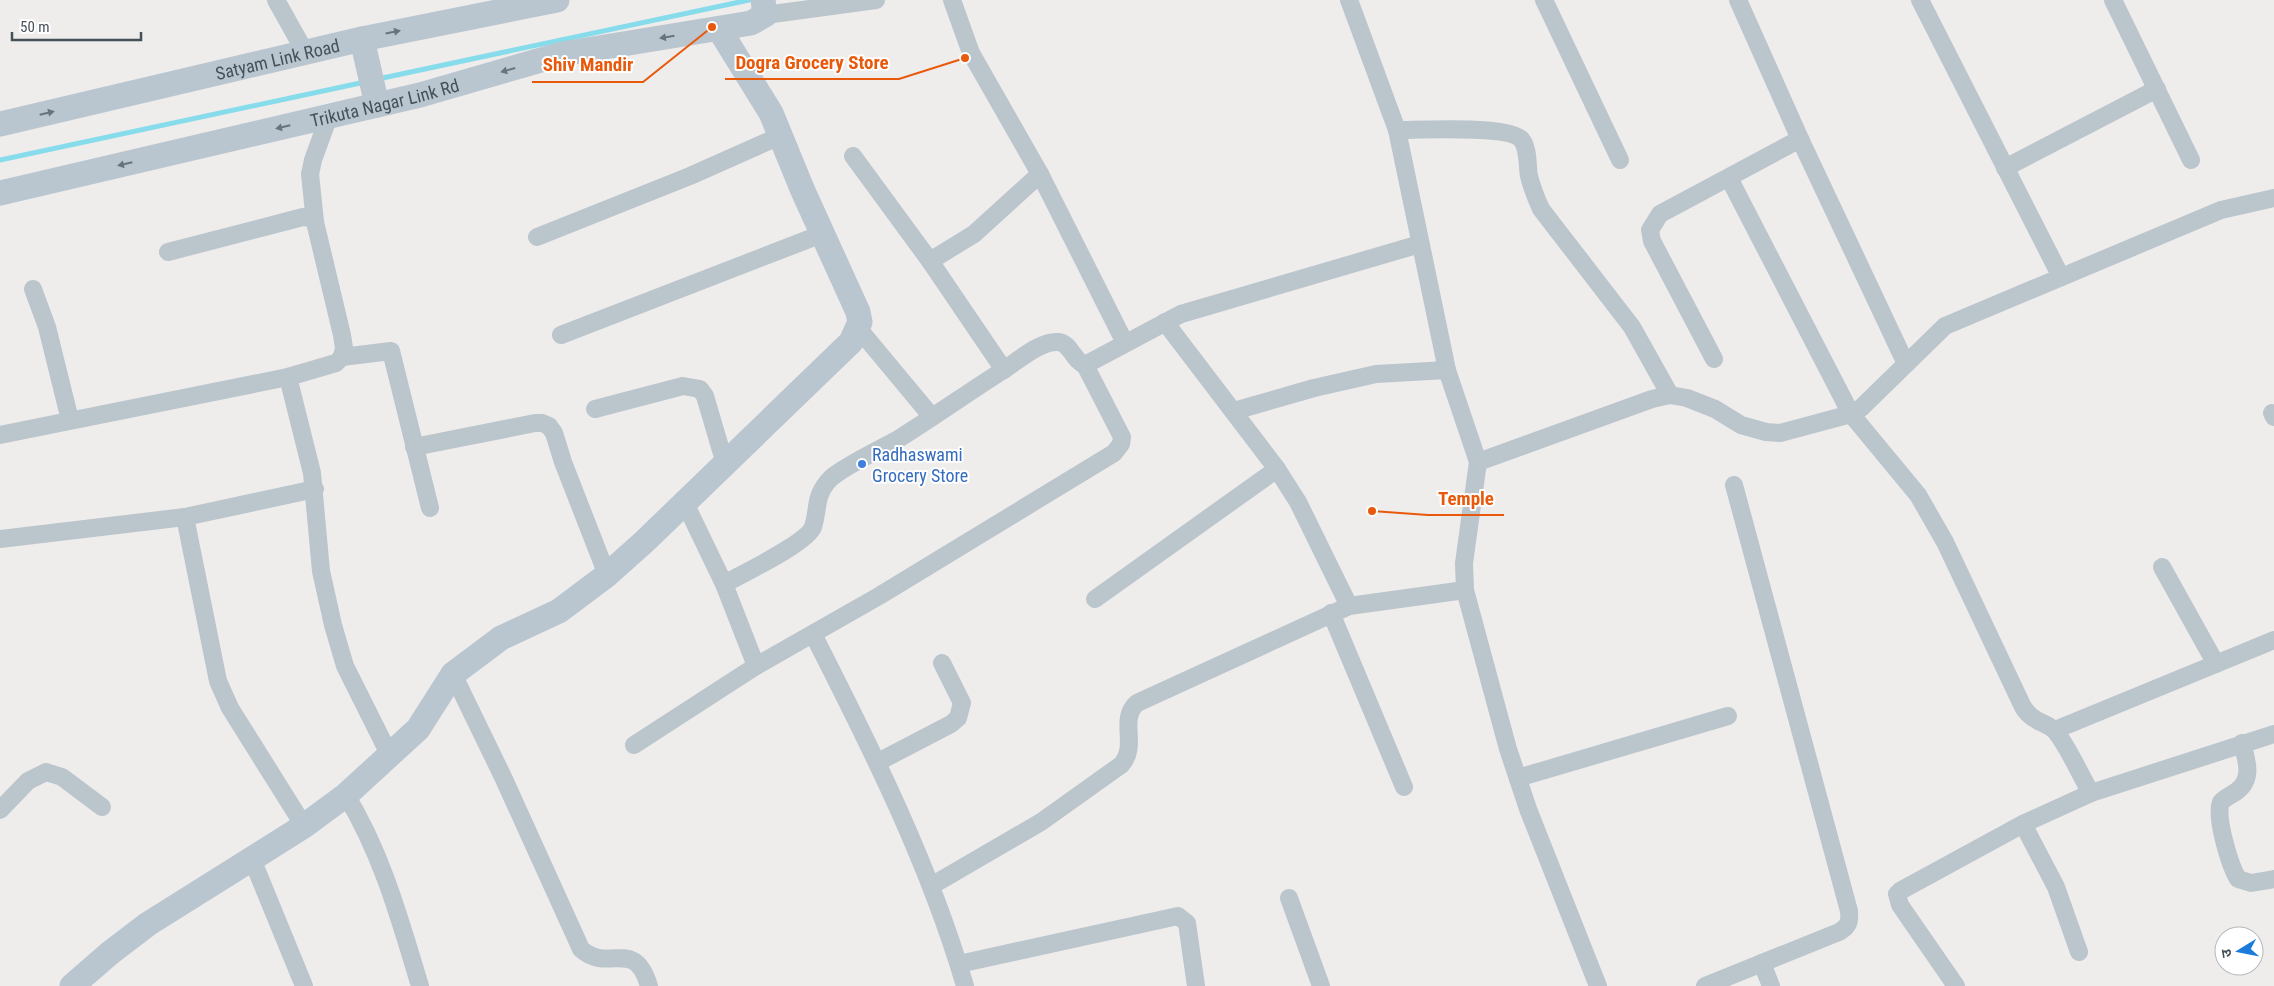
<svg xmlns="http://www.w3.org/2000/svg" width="2274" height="986" viewBox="0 0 2274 986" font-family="'Roboto Condensed','Noto Sans Devanagari',sans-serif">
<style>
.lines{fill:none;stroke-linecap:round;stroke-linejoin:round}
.stream{stroke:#86dcea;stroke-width:5}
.street{stroke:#bac5cc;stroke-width:18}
.secondary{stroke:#b9c6d0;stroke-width:25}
.oneway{fill:#68747d}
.shop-dot{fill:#3f7fe0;stroke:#fff;stroke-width:2}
.labels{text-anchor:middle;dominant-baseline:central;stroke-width:4;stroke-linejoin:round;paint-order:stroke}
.street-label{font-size:18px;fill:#455159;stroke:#fff}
.shop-label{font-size:18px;fill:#366cbe;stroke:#fff;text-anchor:start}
.leader{fill:none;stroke:#e8590c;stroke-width:2}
.callout-dot{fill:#e8590c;stroke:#fff;stroke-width:2}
.callout-label{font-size:19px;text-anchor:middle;font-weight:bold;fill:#e8590c;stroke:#fff;stroke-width:4;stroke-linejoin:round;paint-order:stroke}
</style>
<rect width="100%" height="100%" fill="#efecec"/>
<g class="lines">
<g class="stream">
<polyline points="378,79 749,0"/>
<polyline points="0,160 365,82"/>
</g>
<g class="street">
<polyline points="276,0 305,52"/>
<polyline points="952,0 971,53 1040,174 1125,343"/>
<polyline points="1349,0 1397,130 1447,370 1478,462 1464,563 1465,590 1508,749 1528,809 1598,986"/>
<polyline points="1544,0 1620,160"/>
<polyline points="1738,0 1800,139 1906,364"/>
<polyline points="1920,0 2061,277"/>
<polyline points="2113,0 2191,160"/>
<polyline points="765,15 876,0"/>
<path d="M1397 130C1419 130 1507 125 1521 139 1529 148 1527 166 1529 176 1532 188 1536 198 1541 209L1632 327 1670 395 1687 398 1715 409 1741 425 1766 432 1780 433 1851 414 1861 408 1945 326 2221 210 2274 198"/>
<polyline points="853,156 930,261 1004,370"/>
<polyline points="2005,168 2157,89"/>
<path d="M1729 178 1851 414 1918 495 1945 542 2023 707C2034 724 2048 722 2056 732 2070 750 2079 773 2091 793"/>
<polyline points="315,222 310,174 313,160 329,116"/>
<polyline points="537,237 690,176 780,136"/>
<polyline points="168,252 303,217 311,218 315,222 342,335 344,348 342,357"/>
<polyline points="930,261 974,234 1040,174"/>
<polyline points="33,289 47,327 70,420"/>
<polyline points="858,328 932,417"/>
<polyline points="561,335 822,234"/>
<polyline points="1714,359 1652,241 1650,230 1660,214 1800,139"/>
<polyline points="288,377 312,473 321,571 333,625 345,666 390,756"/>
<polyline points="595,409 683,386 700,389 705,396 725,464"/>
<polyline points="1234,411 1314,388 1376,374 1447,370"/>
<polyline points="2272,413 2274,417"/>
<polyline points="0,435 288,377 336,363 342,357 391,351 430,508"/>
<polyline points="414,447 535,423 542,423 549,426 554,433 563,462 607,575"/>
<polyline points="1478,462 1652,399 1670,395"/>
<polyline points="1277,469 1298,502 1349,606"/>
<polyline points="685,503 724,584 756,666"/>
<polyline points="185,517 218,681 230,708 304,826"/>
<polyline points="0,539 185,517 315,489"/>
<polyline points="2162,567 2216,664"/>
<path d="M724 584C742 574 807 543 813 527 819 508 814 495 831 478 846 465 881 449 900 438 935 416 969 392 1005 369 1019 360 1040 341 1058 342 1071 343 1073 361 1085 365L1181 314 1420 244"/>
<polyline points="1095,599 1277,469 1165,322"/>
<polyline points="1331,613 1404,787"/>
<path d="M813 634C871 748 929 863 965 986"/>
<path d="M453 674 503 777 581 949C609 974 634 936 649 986"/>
<polyline points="2055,730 2274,640"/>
<path d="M2242 743C2246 759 2254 778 2237 791 2232 795 2226 797 2221 802 2215 817 2230 866 2238 879L2251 883 2274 879"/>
<polyline points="634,745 756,666 879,596 1114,453 1121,444 1122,437 1085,365"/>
<polyline points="878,762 951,724 958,718 962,703 942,663"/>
<polyline points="1518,778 1728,716"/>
<path d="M346 795C382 854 400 920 420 986"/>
<polyline points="0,810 28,781 46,772 62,777 102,807"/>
<polyline points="2023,824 2056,887 2079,952"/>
<polyline points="252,859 304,986"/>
<path d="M931 886 1041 822 1121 765C1139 745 1118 720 1137 703L1349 606 1465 590"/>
<polyline points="1289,898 1321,986"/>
<polyline points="1762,963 1771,986"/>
<polyline points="959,964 1178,916 1187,923 1196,986"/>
<path d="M1705 986 1839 932C1849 926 1850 922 1849 911L1734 485"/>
<polyline points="1956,986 1900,905 1897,894 1900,891 2023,824 2091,793 2274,734"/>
</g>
<g class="secondary">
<polyline points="362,39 377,105"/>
<path id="s1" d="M0 124 362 39 557 0"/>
<path id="s2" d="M0 193 420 95 562 54 751 23 765 15 763 0"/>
<polyline points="72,986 110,953 148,924 304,826 346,795 418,729 453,674 501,638 559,611 607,575 645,541 851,342 860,322 858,312 803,191 771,113 719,29"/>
</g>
</g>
<defs><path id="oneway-solid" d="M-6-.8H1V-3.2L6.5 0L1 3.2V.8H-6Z" transform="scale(1.25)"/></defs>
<g class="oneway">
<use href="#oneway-solid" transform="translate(393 32) rotate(-11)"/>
<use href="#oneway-solid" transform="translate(667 37) rotate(171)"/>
<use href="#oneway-solid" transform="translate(508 70) rotate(164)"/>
<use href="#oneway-solid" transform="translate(47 113) rotate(-13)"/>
<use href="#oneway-solid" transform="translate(283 127) rotate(167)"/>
<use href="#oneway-solid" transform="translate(125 164) rotate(167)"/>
</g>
<circle class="shop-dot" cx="862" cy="464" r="5"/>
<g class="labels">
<g class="street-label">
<text stroke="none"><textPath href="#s1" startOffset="285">Satyam Link Road</textPath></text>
<text stroke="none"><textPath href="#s2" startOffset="395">Trikuta Nagar Link Rd</textPath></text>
</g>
<g class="shop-label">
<text x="872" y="454">Radhaswami<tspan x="872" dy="21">Grocery Store</tspan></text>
</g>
</g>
<path class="leader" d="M965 58L899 79H725M712 27L643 82H532M1372 511L1428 515H1504"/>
<g class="callout-dot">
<circle cx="965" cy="58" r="5"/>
<circle cx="712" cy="27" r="5"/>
<circle cx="1372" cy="511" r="5"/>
</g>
<g class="callout-label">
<text x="812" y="69">Dogra Grocery Store</text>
<text x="588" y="71">Shiv Mandir</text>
<text x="1466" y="505">Temple</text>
</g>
<g transform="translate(2239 951) rotate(260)"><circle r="24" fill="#ffffff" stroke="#b5b9bd"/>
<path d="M0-4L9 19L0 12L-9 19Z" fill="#1a7bdb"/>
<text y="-8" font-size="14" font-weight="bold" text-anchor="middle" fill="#455159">उ</text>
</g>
<path d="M12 32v8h129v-8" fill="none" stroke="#455159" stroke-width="2.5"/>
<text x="20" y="32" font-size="15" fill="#455159" stroke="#ffffff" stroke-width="4" paint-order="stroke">50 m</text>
</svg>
